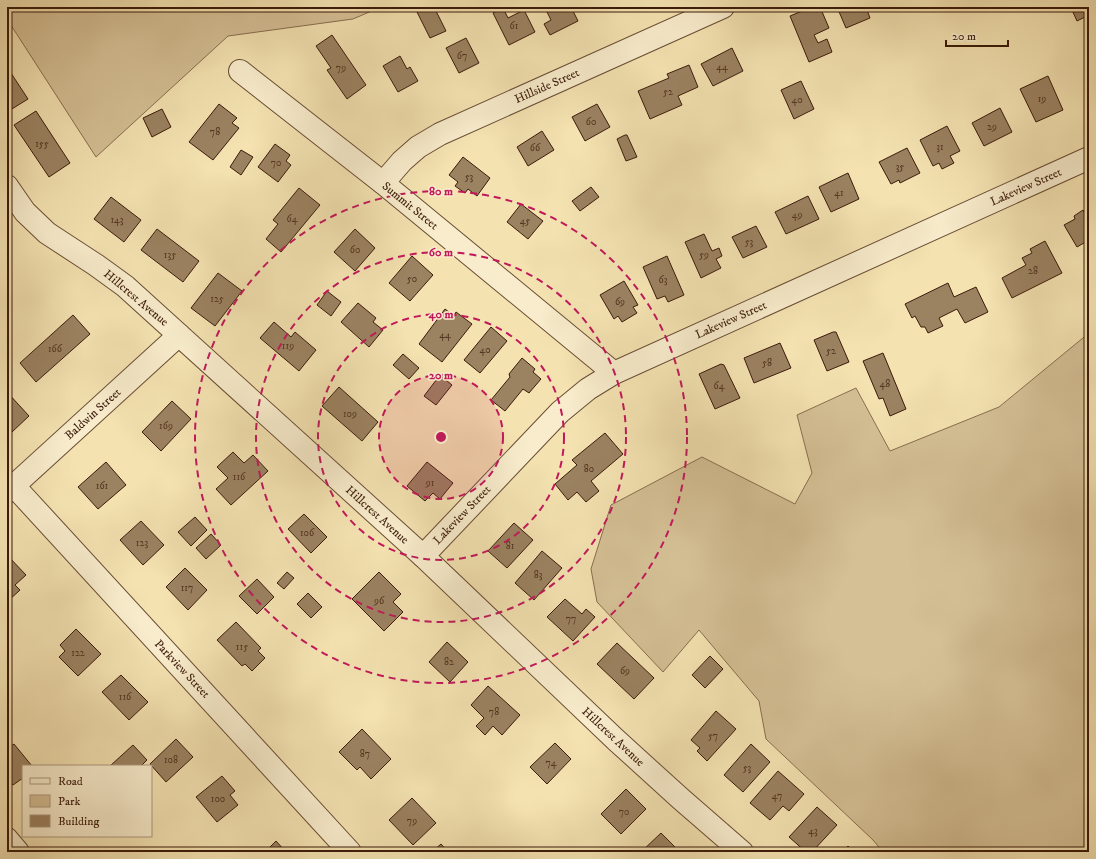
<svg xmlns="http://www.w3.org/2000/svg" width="1096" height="859" viewBox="0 0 1096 859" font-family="'IM FELL DW Pica',serif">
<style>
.green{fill:#d5c095;stroke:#886e50}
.building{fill:#9b8261;stroke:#3b1b0a}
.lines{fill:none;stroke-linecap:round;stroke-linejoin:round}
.minor-casing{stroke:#694d34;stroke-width:24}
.minor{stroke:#f8eccc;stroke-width:22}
.ring{fill:none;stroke:#c2185b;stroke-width:2;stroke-dasharray:7 5}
.labels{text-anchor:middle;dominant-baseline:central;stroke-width:3;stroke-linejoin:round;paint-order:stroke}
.number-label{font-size:10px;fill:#533520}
.street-label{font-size:12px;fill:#3b1b0a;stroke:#f8eccc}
.centre{fill:#c2185b;stroke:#f8eccc;stroke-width:2}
.ring-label{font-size:12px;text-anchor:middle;font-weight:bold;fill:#c2185b;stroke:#f8eccc;stroke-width:3;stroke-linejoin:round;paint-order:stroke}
</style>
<rect width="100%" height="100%" fill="#f4e2b1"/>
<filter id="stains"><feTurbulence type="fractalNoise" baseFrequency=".005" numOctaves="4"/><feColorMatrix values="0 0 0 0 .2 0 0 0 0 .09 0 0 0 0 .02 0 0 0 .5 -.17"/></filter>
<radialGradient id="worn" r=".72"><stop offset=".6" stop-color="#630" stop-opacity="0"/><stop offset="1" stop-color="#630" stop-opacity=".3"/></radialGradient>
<g class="green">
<polygon points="7,7 381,7 353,19 228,36 96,157 7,19"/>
<polygon points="1089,333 1089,848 1087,852 883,852 873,840 766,739 759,701 699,630 663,672 597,602 591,569 611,505 702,457 795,504 812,473 797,415 856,388 890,451 999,407"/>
</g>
<g class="building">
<polygon points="427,7 434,7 446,31 430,38 417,12"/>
<polygon points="552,7 571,7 578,21 550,35 544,24 551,20 546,10"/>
<polygon points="812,7 820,7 829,28 814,35 818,43 827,39 832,52 809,62 790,16"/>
<polygon points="837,7 866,7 870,18 846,28"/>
<polygon points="1079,7 1089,7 1089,15 1077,21 1072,10"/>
<polygon points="503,8 508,18 524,10 535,32 509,45 493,13"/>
<polygon points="332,35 366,85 347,99 327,70 331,68 316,46"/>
<polygon points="466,38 479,63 459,73 446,48"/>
<polygon points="732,48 743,71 713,86 701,64"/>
<polygon points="400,56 407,69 410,67 418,81 398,92 383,66"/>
<polygon points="689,65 698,87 678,96 682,105 650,119 638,91 669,78 667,74"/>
<polygon points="7,67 28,99 7,112"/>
<polygon points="1048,76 1063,110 1036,122 1020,89"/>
<polygon points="801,81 814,109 794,119 781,90"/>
<polygon points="219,104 237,118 232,123 239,128 213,160 189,142"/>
<polygon points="597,104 610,127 585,141 572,117"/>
<polygon points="1000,108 1012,132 984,146 972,123"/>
<polygon points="162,109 171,127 152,137 143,118"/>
<polygon points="36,111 70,163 49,177 14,125"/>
<polygon points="947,126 960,151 950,156 954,163 942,169 939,163 933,166 920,140"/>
<polygon points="542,131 554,150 528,166 517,147"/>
<polygon points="625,135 627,135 637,157 626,161 617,139"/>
<polygon points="275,144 290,155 286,161 291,165 278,182 258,167"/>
<polygon points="907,148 920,173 900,183 899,180 891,184 879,162"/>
<polygon points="241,150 253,157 241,175 230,167"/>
<polygon points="463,157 490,178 477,196 468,189 465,193 455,186 458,182 449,175"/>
<polygon points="848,173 859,199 831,212 819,187"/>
<polygon points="591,187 599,197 580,211 572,201"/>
<polygon points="299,188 320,205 281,252 266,239 278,224 273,220"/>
<polygon points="808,196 819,219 786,234 775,212"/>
<polygon points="111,197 141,220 124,242 94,219"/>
<polygon points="521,204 543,221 528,239 507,222"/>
<polygon points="1083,210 1089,222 1089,240 1077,247 1064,225 1075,219 1074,216"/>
<polygon points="756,226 767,247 743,258 732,237"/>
<polygon points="157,229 199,261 183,282 141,250"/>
<polygon points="355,229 375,248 355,271 334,252"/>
<polygon points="704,234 712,251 719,248 722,256 716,259 721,268 701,278 685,242"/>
<polygon points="1045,241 1062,273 1012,298 1002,278 1026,265 1022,258 1032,253 1030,249"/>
<polygon points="412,256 433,275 410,301 389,283"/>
<polygon points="667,256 684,295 668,302 665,296 657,299 643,267"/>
<polygon points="218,273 242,291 215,326 191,308"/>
<polygon points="624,281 638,305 633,307 637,313 622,322 618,316 614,319 600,295"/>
<polygon points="948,283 954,297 976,287 988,312 965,323 957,309 939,318 943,326 928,333 925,327 921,327 915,316 912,318 905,304"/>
<polygon points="327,291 341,302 331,316 317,305"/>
<polygon points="358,303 376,318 373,322 383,330 369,347 341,322"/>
<polygon points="445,309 454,316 456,312 472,324 442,362 419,344"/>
<polygon points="73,315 90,334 36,382 20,363"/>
<polygon points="274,322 291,337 295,332 316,350 299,371 260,338"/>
<polygon points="491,327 507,341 480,373 464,360"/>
<polygon points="833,332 836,332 849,362 827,371 814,340"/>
<polygon points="780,343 791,368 754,383 744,358"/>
<polygon points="883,353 906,409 890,416 883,398 879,399 863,361"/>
<polygon points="403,354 419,368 409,379 393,365"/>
<polygon points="522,358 535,369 533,372 541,379 529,393 523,389 505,411 491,400 510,377 509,374"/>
<polygon points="721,364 724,365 740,398 715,409 699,374"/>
<polygon points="440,375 452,385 436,405 424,396"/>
<polygon points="339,387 378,422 362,441 322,406"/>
<polygon points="7,392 29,416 12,432 7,426"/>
<polygon points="172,401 191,419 161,451 142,432"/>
<polygon points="605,433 623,454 591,481 599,491 586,502 577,492 568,500 555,484 577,465 572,460"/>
<polygon points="233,452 244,463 253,455 268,471 231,505 216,489 228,478 217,467"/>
<polygon points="106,462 126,485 98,509 78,487"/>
<polygon points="427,462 453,483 440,499 433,493 425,501 407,486"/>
<polygon points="304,514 327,537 311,553 288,529"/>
<polygon points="195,517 207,530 191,546 178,532"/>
<polygon points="141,521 164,545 143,565 120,540"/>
<polygon points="514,523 533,540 507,568 488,551"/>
<polygon points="211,534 221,545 206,559 196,548"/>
<polygon points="542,551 562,568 534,600 515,583"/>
<polygon points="7,555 26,575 15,585 20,590 8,601"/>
<polygon points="185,568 207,590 188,610 166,587"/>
<polygon points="287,572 294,578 284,589 277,583"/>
<polygon points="379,572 401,594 393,602 403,612 384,631 352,599"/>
<polygon points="257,579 274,597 257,614 239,596"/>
<polygon points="308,593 322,607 311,618 297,604"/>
<polygon points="565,599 582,614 586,609 595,617 573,641 547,617"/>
<polygon points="236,622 261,648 258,651 265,658 252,671 245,664 242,666 217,640"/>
<polygon points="76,629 101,654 78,676 59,657 65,651 60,645"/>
<polygon points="447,642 468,662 450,682 429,662"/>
<polygon points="617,643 654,678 634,699 597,664"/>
<polygon points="710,656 723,669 705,688 692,675"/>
<polygon points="121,675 148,702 129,720 102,692"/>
<polygon points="488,686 520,715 502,735 493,726 485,735 476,726 484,718 471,705"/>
<polygon points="716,711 736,729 707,761 697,751 700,748 691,740"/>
<polygon points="362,729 391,759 371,779 360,767 357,770 339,752"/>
<polygon points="176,739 193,757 166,782 150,764"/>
<polygon points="555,743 571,759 547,784 530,767"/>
<polygon points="14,744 32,766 23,766 23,778 13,785 7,778 7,749"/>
<polygon points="751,744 770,762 743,792 724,775"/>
<polygon points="133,745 147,760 141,766 110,766"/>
<polygon points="778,771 804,794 789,811 783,806 770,820 750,803"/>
<polygon points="222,776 235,791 230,795 238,805 217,822 196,797"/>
<polygon points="626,789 646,809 621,834 601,814"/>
<polygon points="412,798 436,823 413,845 389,820"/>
<polygon points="817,807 837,825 812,852 806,852 789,837"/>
<polygon points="661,833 680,852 641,852"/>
<polygon points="276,841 286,852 265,852"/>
<polygon points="441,844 448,852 432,852"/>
<polygon points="848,846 854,852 843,852"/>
<polygon points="581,848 586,852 577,852"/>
</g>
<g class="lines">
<defs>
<g id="minor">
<polyline points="240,71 383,183 614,373"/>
<polyline points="383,183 402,161 418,147 440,134 723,7"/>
<polyline points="7,186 25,212 47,233 96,265 125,286 423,556 616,740 681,799 742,852"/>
<polyline points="14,486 350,852"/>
<polyline points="7,492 179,335"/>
<polyline points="423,556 560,412 588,389 614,373 1089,158"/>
<polyline points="7,839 18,852"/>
</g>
</defs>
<use href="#minor" class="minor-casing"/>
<use href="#minor" class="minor"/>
</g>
<circle cx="441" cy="437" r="62" fill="#c2185b" fill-opacity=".12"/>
<g class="ring">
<circle cx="441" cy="437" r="62"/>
<circle cx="441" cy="437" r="123"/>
<circle cx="441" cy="437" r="185"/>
<circle cx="441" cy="437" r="246"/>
</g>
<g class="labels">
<g class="number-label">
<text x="514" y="26">61</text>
<text x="462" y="56">67</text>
<text x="722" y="67">44</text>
<text x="341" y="68">79</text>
<text x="668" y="92">52</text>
<text x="1042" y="99">19</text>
<text x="797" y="100">40</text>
<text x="591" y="122">60</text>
<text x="992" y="127">29</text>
<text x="215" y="132">78</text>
<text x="42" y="144">155</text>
<text x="940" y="147">31</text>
<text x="535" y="148">66</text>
<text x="276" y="163">70</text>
<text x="900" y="167">35</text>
<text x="469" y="177">53</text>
<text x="839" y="193">41</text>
<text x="797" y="215">49</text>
<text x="292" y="219">64</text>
<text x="117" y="220">143</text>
<text x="525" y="221">45</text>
<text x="749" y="242">53</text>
<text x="355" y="250">60</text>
<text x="170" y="255">135</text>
<text x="704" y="255">59</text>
<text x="1033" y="271">28</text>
<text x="412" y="279">50</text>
<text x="663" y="280">63</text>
<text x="217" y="299">125</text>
<text x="620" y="302">69</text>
<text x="445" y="335">44</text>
<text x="288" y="346">119</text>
<text x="55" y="349">166</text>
<text x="485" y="350">40</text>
<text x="831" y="351">52</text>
<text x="767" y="363">58</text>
<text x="885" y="384">48</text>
<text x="719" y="386">64</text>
<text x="350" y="414">109</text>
<text x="166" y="426">169</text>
<text x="589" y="469">80</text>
<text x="239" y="477">116</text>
<text x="430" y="483">91</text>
<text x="102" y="486">161</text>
<text x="307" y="533">106</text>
<text x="142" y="543">123</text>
<text x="510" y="546">81</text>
<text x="538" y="575">83</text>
<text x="187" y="588">117</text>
<text x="379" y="601">96</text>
<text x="571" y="619">77</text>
<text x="242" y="647">115</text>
<text x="78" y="653">122</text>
<text x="449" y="662">82</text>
<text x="625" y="671">69</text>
<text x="125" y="697">116</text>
<text x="494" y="712">78</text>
<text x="713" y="736">57</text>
<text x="365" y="754">87</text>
<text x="171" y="760">108</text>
<text x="551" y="763">74</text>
<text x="747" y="768">53</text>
<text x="777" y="796">47</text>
<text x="218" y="799">100</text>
<text x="624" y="812">70</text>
<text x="412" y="821">79</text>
<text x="813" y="831">43</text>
</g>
<g class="street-label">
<text transform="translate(547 86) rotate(-24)">Hillside Street</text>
<text transform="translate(1026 187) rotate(-24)">Lakeview Street</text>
<text transform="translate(410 206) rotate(39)">Summit Street</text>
<text transform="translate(136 298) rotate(40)">Hillcrest Avenue</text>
<text transform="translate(731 320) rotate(-24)">Lakeview Street</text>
<text transform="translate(93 414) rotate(-42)">Baldwin Street</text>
<text transform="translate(377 515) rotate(42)">Hillcrest Avenue</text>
<text transform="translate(462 515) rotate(-46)">Lakeview Street</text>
<text transform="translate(182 669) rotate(47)">Parkview Street</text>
<text transform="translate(613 737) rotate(43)">Hillcrest Avenue</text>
</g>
</g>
<circle cx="441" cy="437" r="6" class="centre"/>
<g class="ring-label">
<text x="441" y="195">80 m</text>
<text x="441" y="256">60 m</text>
<text x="441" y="318">40 m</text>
<text x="441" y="379">20 m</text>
</g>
<rect width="1096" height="859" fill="none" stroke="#f4e2b1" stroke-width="24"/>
<rect x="8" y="8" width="1080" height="843" fill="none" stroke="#3b1b0a" stroke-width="2"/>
<rect x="12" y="12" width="1072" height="835" fill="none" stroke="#3b1b0a"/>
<rect x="22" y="765" width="130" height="72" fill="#f8eccc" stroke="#ac987e"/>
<rect x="30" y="778" width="20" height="6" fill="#f8eccc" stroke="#ac987e"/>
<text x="58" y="785" font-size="12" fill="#3b1b0a">Road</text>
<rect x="30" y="795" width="20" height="12" fill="#d5c095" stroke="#ac987e"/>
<text x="58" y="805" font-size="12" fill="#3b1b0a">Park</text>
<rect x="30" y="815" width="20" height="12" fill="#9b8261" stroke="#ac987e"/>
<text x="58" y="825" font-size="12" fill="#3b1b0a">Building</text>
<path d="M946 40v6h62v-6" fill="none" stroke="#3b1b0a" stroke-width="2"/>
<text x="952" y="40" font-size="12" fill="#3b1b0a" stroke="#f8eccc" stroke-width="3" paint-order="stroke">20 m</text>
<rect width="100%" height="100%" filter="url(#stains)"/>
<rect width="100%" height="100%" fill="url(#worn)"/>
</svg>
